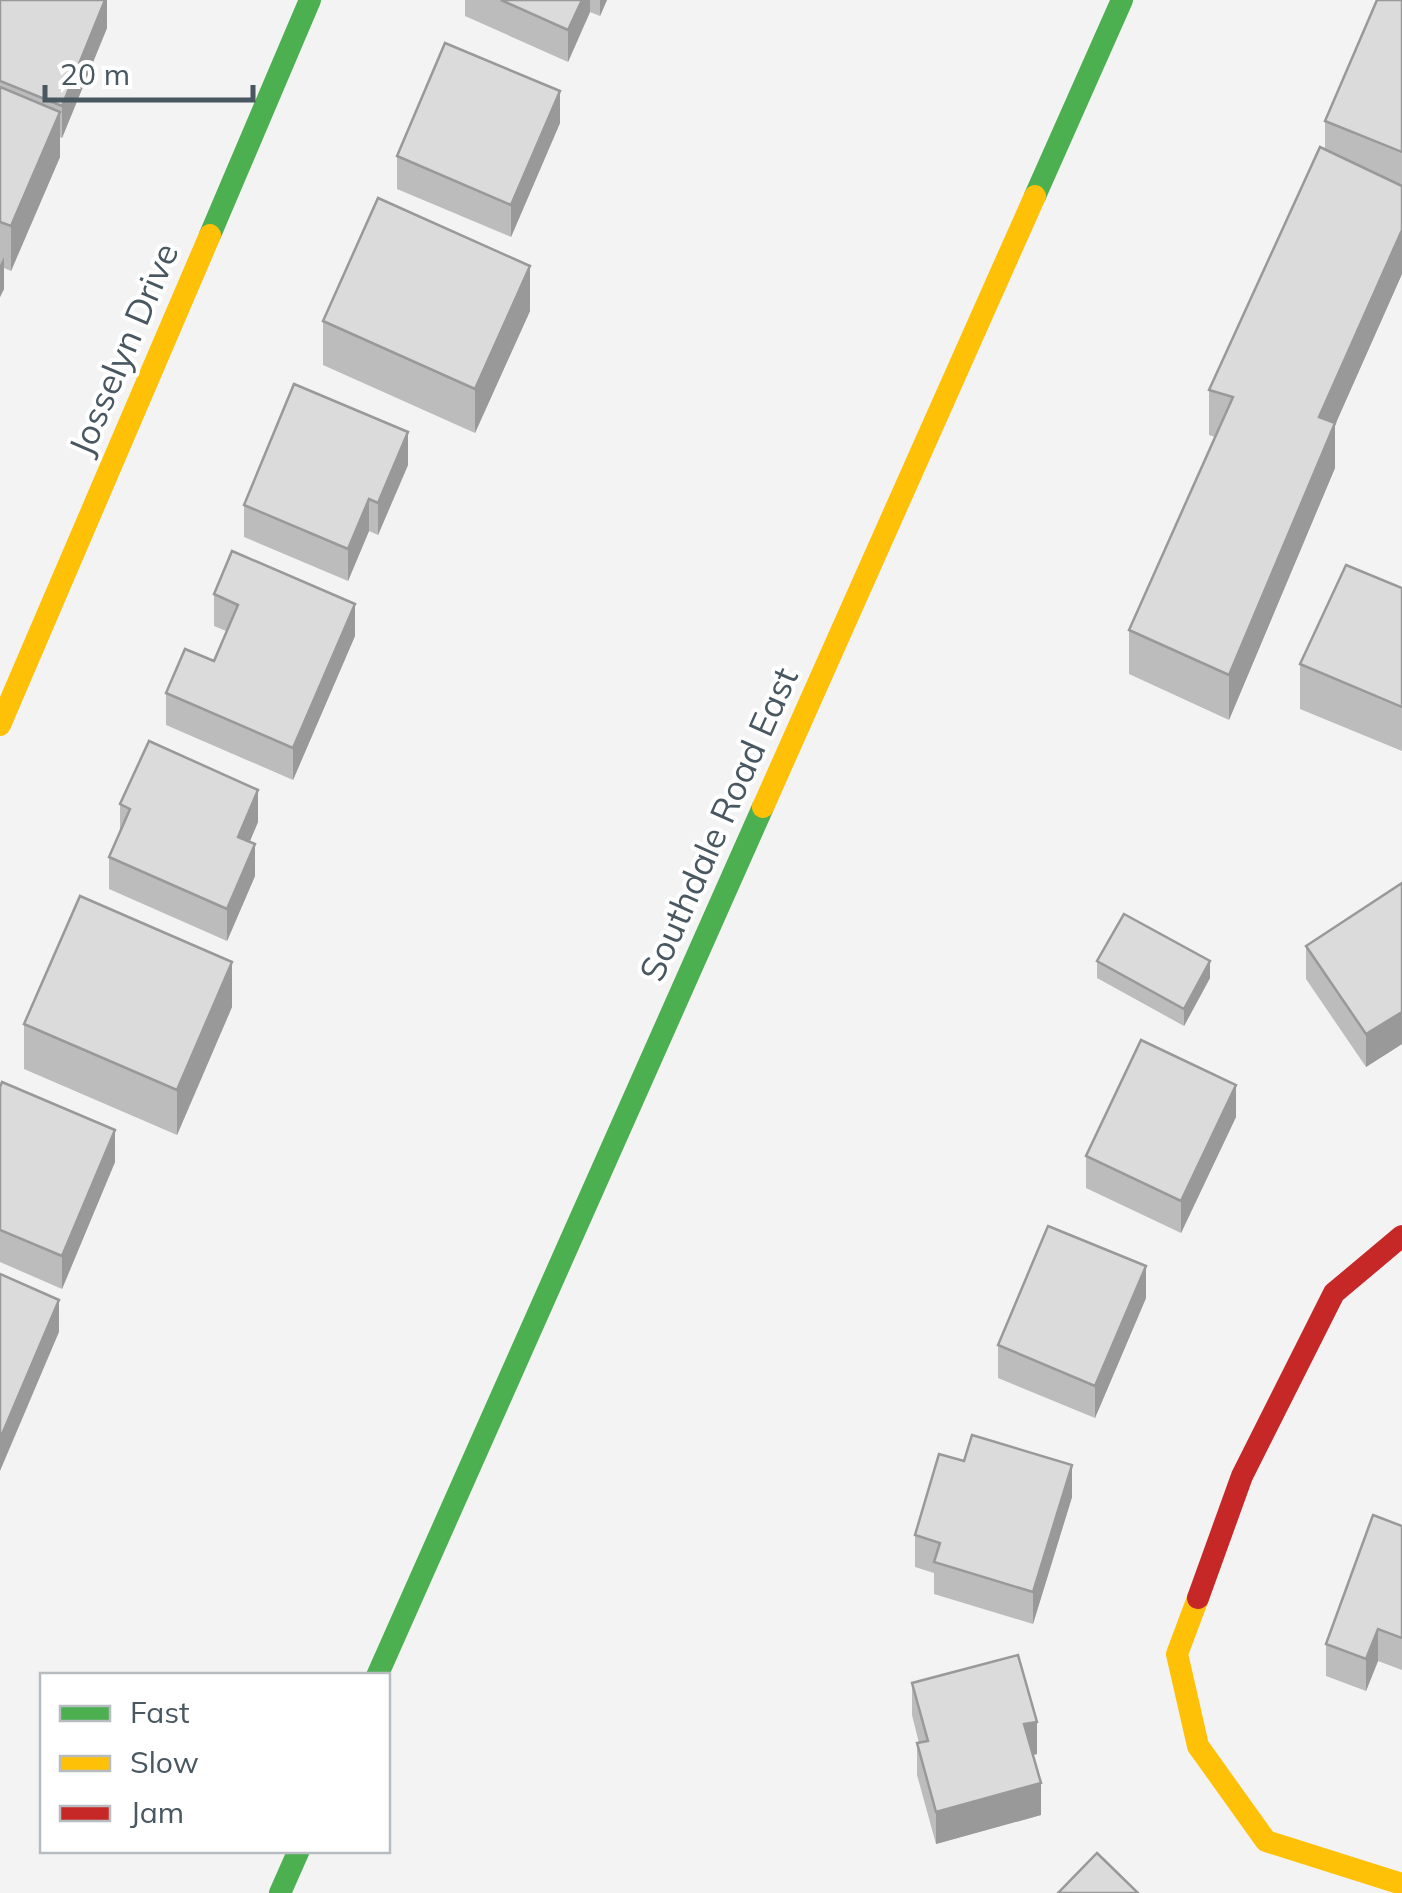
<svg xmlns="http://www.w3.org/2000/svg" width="1402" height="1893" viewBox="0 0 1402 1893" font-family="Mulish,sans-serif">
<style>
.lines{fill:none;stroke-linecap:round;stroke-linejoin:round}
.fast{stroke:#4caf50;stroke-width:22}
.slow{stroke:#ffc107;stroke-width:22}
.jam{stroke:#c62828;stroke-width:22}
.wall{fill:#bcbcbd}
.shaded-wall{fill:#99999a}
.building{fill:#dbdbdc;stroke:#99999a;stroke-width:2.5}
.labels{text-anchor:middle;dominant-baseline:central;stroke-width:8;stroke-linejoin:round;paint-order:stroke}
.street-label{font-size:35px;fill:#495761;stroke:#fff}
</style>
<rect width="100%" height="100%" fill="#f3f3f3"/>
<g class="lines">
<g class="fast">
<polyline points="1035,196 1122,0"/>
<polyline points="210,235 310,0"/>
<polyline points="377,1676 763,807"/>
<polyline points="280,1893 299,1850"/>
</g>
<g class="slow">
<polyline points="0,725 210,235"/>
<polyline points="763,807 1035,196"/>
<polyline points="1198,1598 1177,1654 1198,1746 1266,1841 1402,1884"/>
</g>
<polyline class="jam" points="1198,1598 1242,1476 1334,1293 1402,1236"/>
</g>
<g class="wall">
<polygon points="0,0 107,0 107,28 62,138 60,137 60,157 11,271 4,268 4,289 0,297"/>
<polygon points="465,0 607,0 600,16 590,12 568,62 465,16"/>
<polygon points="1402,0 1402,274 1335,425 1335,468 1229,720 1129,674 1129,630 1215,437 1209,435 1209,390 1325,150 1325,121"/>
<polygon points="560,123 511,237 397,189 397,156"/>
<polygon points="530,311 475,433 323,365 323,321"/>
<polygon points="408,465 378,535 369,531 348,581 244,537 244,505"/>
<polygon points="1402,588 1402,751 1300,709 1300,664"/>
<polygon points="214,594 355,636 293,780 166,725 166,693 214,661 226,631 214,626"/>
<polygon points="120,804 258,822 250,841 255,876 227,941 109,889 109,857 120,833"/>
<polygon points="1402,883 1402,1044 1366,1067 1306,979 1306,946"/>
<polygon points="1097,961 1210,978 1184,1026 1097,978"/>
<polygon points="232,1007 177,1135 24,1069 24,1024"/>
<polygon points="0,1087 115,1162 62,1289 0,1262"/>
<polygon points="1236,1117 1181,1233 1086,1188 1086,1156"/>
<polygon points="1146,1298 1095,1418 998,1378 998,1345"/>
<polygon points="964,1461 1072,1497 1033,1624 934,1594 934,1573 915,1567 915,1535"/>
<polygon points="1402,1526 1402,1670 1378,1661 1366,1691 1326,1676 1326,1644"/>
<polygon points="912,1683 1037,1754 1033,1755 1041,1815 936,1844 917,1775 917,1743 919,1743 912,1715"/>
</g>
<g class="shaded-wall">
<polygon points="105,0 107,0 107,28 62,138 62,106"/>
<polygon points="582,0 590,0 590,12 568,62 568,30"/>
<polygon points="600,0 607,0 600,16"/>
<polygon points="560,91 560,123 511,237 511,205"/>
<polygon points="60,112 60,157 11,271 11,226"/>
<polygon points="1402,230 1402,274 1335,425 1335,468 1229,720 1229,675 1319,417"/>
<polygon points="4,257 4,289 0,297 0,265"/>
<polygon points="530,266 530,311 475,433 475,389"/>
<polygon points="408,432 408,465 378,535 378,503"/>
<polygon points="369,499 369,531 348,581 348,549"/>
<polygon points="355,604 355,636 293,780 293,748"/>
<polygon points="258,790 258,822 238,869 238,837"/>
<polygon points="255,844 255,876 227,941 227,909"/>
<polygon points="1210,961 1210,978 1184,1026 1184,1009"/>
<polygon points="232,962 232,1007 177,1135 177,1090"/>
<polygon points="1402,1012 1402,1044 1366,1067 1366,1034"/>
<polygon points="1236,1085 1236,1117 1181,1233 1181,1201"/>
<polygon points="115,1130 115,1162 62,1289 62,1256"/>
<polygon points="1146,1266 1146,1298 1095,1418 1095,1386"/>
<polygon points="59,1300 59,1332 0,1471 0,1439"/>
<polygon points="1072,1465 1072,1497 1033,1624 1033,1592"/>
<polygon points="1378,1629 1378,1661 1366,1691 1366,1659"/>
<polygon points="1037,1722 1037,1754 1024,1757 1024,1724"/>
<polygon points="1041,1783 1041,1815 936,1844 936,1812"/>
</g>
<g class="building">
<polygon points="0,0 105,0 62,106 0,81"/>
<polygon points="501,0 582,0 568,30"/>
<polygon points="1377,0 1402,0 1402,152 1325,121"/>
<polygon points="445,43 560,91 511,205 397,156"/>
<polygon points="0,87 60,112 11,226 0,222"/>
<polygon points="1320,147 1402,186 1402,230 1319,417 1335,423 1229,675 1129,630 1233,397 1209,390"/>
<polygon points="378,198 530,266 475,389 323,321"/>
<polygon points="294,384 408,432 378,503 369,499 348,549 244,505"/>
<polygon points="232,551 355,604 293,748 166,693 185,649 214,661 238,605 214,594"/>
<polygon points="1346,565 1402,588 1402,707 1300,664"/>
<polygon points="149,741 258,790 238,837 255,844 227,909 109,857 130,809 120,804"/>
<polygon points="1402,883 1402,1012 1366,1034 1306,946"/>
<polygon points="80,896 232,962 177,1090 24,1024"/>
<polygon points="1124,914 1210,961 1184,1009 1097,961"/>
<polygon points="1141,1040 1236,1085 1181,1201 1086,1156"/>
<polygon points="2,1082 115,1130 62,1256 0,1230 0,1087"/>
<polygon points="1048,1226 1146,1266 1095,1386 998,1345"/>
<polygon points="0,1274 59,1300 0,1439"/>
<polygon points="972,1435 1072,1465 1033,1592 934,1562 940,1543 915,1535 939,1454 964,1461"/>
<polygon points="1373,1515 1402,1526 1402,1638 1378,1629 1366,1659 1326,1644"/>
<polygon points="1018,1655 1037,1722 1024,1724 1041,1783 936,1812 917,1743 928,1741 912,1683"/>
<polygon points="1097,1853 1138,1893 1058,1893"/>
</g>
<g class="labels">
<g class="street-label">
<text transform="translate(123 349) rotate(-67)">Josselyn Drive</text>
<text transform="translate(718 824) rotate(-66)">Southdale Road East</text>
</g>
</g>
<rect x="40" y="1673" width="350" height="180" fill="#ffffff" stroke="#b6bcc0" stroke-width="2.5"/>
<rect x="60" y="1706" width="50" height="15" fill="#4caf50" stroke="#b6bcc0" stroke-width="2.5"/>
<text x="130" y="1723" font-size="30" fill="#495761">Fast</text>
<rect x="60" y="1756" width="50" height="15" fill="#ffc107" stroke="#b6bcc0" stroke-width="2.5"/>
<text x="130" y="1773" font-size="30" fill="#495761">Slow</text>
<rect x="60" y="1806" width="50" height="15" fill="#c62828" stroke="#b6bcc0" stroke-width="2.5"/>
<text x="130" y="1823" font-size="30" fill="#495761">Jam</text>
<path d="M45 85v15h208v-15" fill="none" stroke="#495761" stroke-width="5"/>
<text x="60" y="85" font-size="30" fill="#495761" stroke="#ffffff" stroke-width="8" paint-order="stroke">20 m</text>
</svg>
